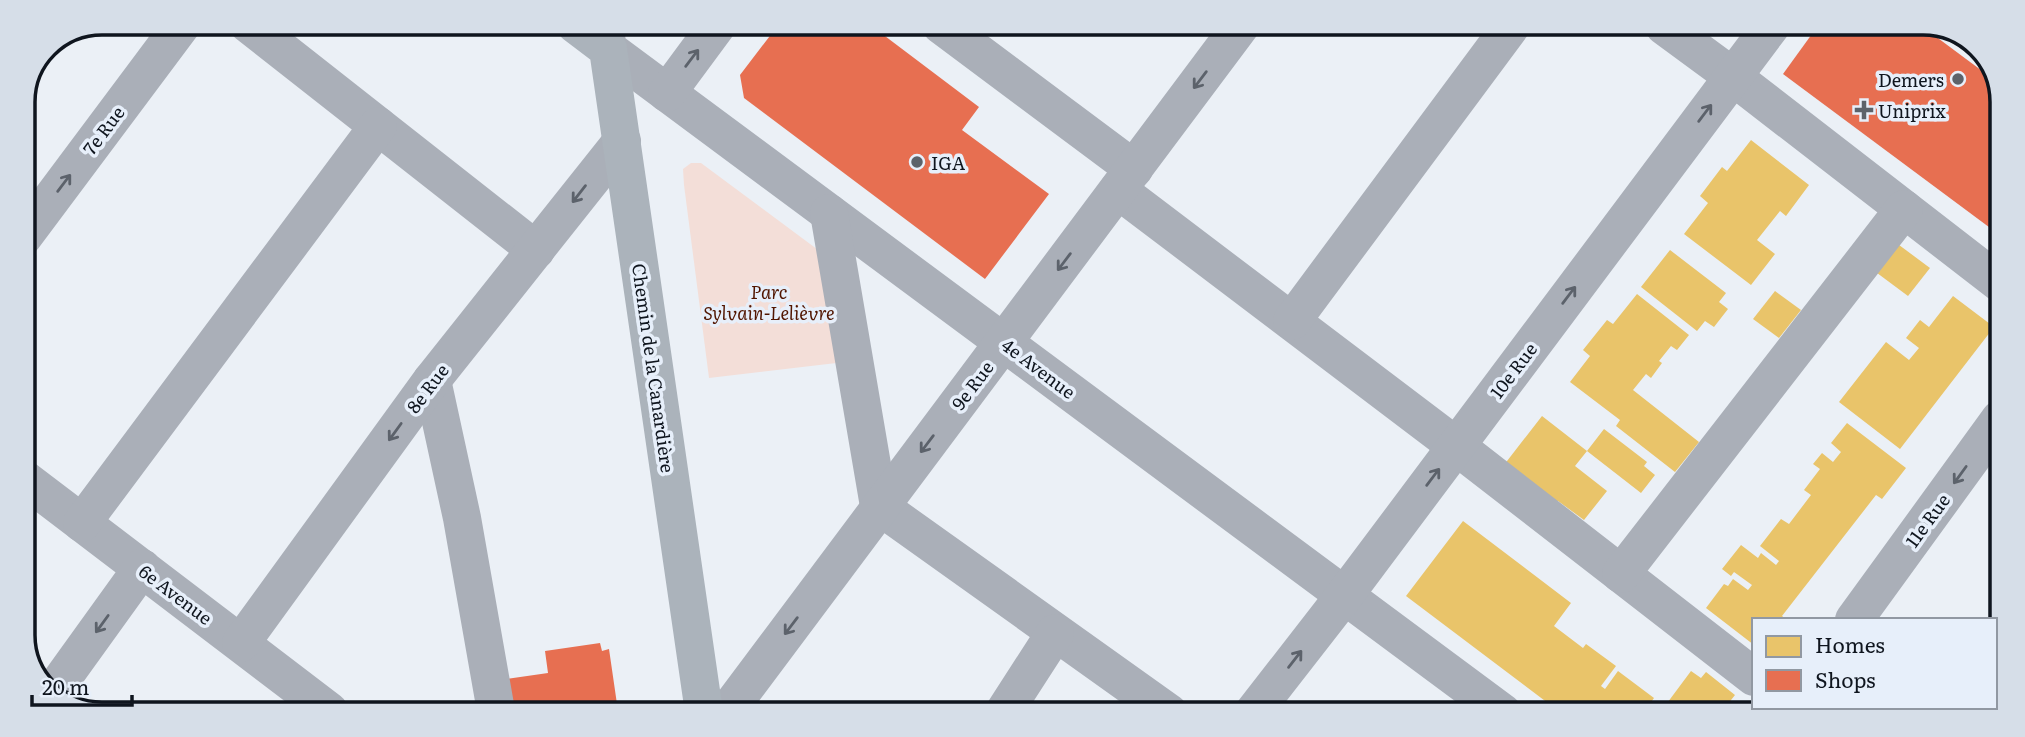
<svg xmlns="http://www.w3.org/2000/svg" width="2025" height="737" viewBox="0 0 2025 737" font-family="Literata,serif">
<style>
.green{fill:#f3ded8}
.homes{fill:#e9c46a}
.shops{fill:#e76f51}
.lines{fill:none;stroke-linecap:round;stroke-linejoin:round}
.minor{stroke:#aaafb8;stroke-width:38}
.major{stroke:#abb3bb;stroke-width:38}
.oneway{stroke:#5c626b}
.poi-dot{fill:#5c626a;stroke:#e7effa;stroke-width:2.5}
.labels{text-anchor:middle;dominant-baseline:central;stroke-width:7;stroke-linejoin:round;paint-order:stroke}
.poi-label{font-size:18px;fill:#0f151e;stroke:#e7effa;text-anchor:start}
.street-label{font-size:18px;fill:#0f151e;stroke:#e7effa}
.park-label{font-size:18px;font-style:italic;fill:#511500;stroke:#e7effa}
.rim{fill:none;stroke:#0f151e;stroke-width:3.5}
</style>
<rect width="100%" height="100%" fill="#ebf0f6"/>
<polygon class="green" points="691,163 701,163 833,261 845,362 709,378 684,185 683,169"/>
<g class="homes">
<polygon points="1751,140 1809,185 1786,216 1780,211 1757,240 1775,254 1751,285 1684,234 1708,203 1700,196 1722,167 1727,171"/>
<polygon points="1891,239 1930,268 1908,296 1869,267"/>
<polygon points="1670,250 1726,293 1719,302 1728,309 1714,327 1705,321 1697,331 1641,287"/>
<polygon points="1775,291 1801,310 1779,338 1753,319"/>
<polygon points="1637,294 1689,335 1677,350 1671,346 1659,361 1662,363 1651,378 1646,374 1633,390 1699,442 1675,472 1616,426 1620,420 1570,382 1590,356 1583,350 1607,320 1613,324"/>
<polygon points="1953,296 1994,327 1900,449 1839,402 1886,342 1909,360 1919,348 1906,338 1920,320 1929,327"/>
<polygon points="1542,416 1587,451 1575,466 1607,491 1584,520 1558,501 1549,514 1497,474"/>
<polygon points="1847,423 1906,468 1882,499 1876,495 1782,616 1787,620 1754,620 1754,645 1706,608 1724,584 1728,586 1733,579 1748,590 1752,585 1734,572 1731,576 1722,569 1741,545 1758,558 1761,553 1776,565 1779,561 1760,546 1781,519 1789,524 1811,495 1804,490 1820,469 1813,464 1822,453 1833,462 1841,452 1831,443"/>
<polygon points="1604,429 1647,462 1644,466 1655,475 1641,493 1587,451"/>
<polygon points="1463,521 1571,603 1554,626 1583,648 1586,644 1616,666 1601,686 1605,689 1618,671 1654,698 1644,712 1646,714 1561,713 1406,596"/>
<polygon points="1691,671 1701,678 1706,672 1735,695 1720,714 1659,714"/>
</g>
<g class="shops">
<polygon points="779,24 869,24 979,107 962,130 1049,194 985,279 744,98 740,75"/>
<polygon points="1817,27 1923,27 1997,82 2002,96 2001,236 1783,74"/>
<polygon points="600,643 602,651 609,649 618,711 514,711 500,680 548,673 545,651"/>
</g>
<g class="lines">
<g class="minor">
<polyline points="247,23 536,250"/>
<polyline points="604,24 608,49 1503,713"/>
<polyline points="941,25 1134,169"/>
<polyline points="1664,26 1732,76 2001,284"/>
<polyline points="667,93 718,24"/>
<polyline points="1118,190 1456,446 1754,677"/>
<polyline points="829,213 879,506 1169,713"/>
<polyline points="23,237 183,23"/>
<polyline points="1292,321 1511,26"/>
<polyline points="432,380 462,518 496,711"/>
<polyline points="23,478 329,711"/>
<polyline points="82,523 378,126"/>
<polyline points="1621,574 1904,209"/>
<polyline points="1854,620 2000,419"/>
<polyline points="241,643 432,380 622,141"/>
<polyline points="52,693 142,568"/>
<polyline points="1793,707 1803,714"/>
<polyline points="727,712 1241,25"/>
<polyline points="1004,712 1055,633"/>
<polyline points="1253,713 1344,596 1771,26"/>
</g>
<polyline class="major" points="575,24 608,49 704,712"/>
</g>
<defs><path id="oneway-shaft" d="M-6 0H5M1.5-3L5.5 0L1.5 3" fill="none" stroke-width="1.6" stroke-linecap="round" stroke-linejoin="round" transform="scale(1.75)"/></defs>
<g class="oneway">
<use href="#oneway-shaft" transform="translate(692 58) rotate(-53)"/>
<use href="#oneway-shaft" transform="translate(1200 80) rotate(127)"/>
<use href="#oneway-shaft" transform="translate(1705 113) rotate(-53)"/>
<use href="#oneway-shaft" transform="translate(64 183) rotate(-53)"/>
<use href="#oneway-shaft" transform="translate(579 194) rotate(128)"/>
<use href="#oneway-shaft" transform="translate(1064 262) rotate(127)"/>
<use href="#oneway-shaft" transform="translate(1569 295) rotate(-53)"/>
<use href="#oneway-shaft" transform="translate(395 432) rotate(126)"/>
<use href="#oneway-shaft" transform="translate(927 444) rotate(127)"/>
<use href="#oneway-shaft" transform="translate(1960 475) rotate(126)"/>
<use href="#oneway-shaft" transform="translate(1433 477) rotate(-53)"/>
<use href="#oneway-shaft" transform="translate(102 624) rotate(126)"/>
<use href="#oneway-shaft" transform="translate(791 626) rotate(127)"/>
<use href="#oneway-shaft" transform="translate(1295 659) rotate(-52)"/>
</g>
<g class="poi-dot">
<circle cx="1958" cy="79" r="7"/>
<path d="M1860.5 99.5h7v7h7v7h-7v7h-7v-7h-7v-7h7z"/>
<circle cx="917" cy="162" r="7"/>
</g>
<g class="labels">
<g class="poi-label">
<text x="1944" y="79" text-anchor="end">Demers</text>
<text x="1878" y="110">Uniprix</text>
<text x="931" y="162">IGA</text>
</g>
<g class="street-label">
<text transform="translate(103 130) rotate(-53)">7e Rue</text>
<text transform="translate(654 368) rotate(82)">Chemin de la Canardière</text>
<text transform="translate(1039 368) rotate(37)">4e Avenue</text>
<text transform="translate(1513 370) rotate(-53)">10e Rue</text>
<text transform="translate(972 385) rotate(-53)">9e Rue</text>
<text transform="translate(427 388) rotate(-53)">8e Rue</text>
<text transform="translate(1927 520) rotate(-54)">11e Rue</text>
<text transform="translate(176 594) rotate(37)">6e Avenue</text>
</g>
<g class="park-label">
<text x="769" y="291">Parc<tspan x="769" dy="21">Sylvain-Lelièvre</tspan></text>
</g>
</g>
<path d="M0 0H2025V737H0ZM102 35H1923A67 67 0 0 1 1990 102V635A67 67 0 0 1 1923 702H102A67 67 0 0 1 35 635V102A67 67 0 0 1 102 35Z" fill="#d6dee8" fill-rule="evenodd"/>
<path class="rim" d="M102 35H1923A67 67 0 0 1 1990 102V635A67 67 0 0 1 1923 702H102A67 67 0 0 1 35 635V102A67 67 0 0 1 102 35Z"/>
<rect x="1752" y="618" width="245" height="91" fill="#e7effa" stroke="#9198a2" stroke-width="2"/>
<rect x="1766" y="636" width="35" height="21" fill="#e9c46a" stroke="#9198a2" stroke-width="2"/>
<text x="1815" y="653" font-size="21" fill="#0f151e">Homes</text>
<rect x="1766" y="670" width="35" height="21" fill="#e76f51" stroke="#9198a2" stroke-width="2"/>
<text x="1815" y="688" font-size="21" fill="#0f151e">Shops</text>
<path d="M32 695v10h100v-10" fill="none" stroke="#0f151e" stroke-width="3.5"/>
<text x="42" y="695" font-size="21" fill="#0f151e" stroke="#e7effa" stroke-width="5" paint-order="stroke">20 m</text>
</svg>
